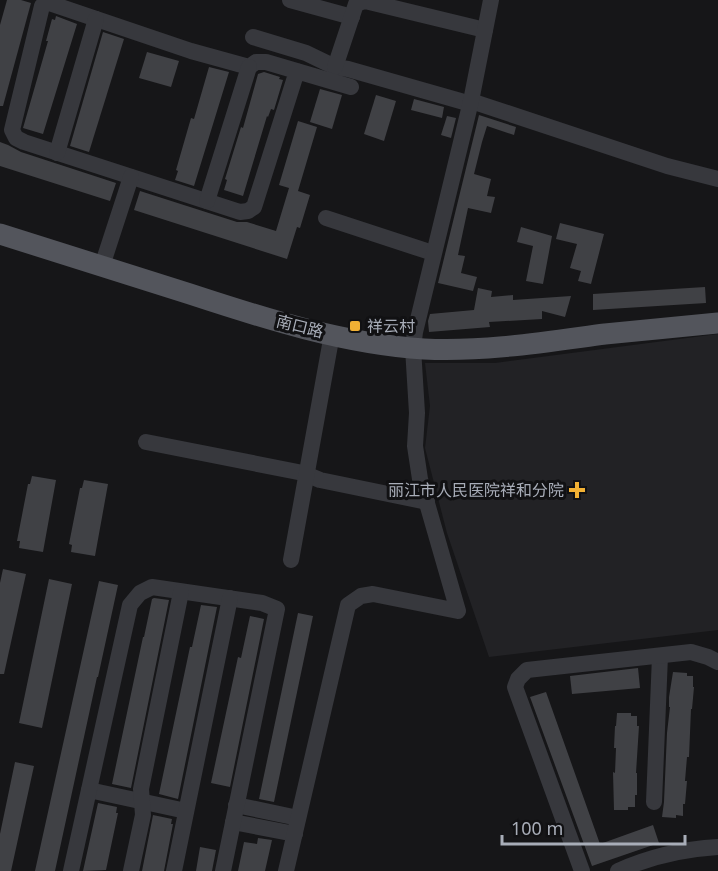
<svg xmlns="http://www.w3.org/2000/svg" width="718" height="871" viewBox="0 0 718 871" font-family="'Noto Sans','Noto Sans SC',sans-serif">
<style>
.built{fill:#222225}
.building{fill:#404145}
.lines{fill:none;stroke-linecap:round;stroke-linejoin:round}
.minor{stroke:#37383d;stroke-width:16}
.major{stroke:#53555c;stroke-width:21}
.poi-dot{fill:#f2b134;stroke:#111113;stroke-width:2}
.labels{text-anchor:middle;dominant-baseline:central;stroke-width:6;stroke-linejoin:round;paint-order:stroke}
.street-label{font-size:16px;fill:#a8adb8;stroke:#111113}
.poi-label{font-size:16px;fill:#a8adb8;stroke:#111113;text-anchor:start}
</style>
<rect width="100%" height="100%" fill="#161618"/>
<polygon class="built" points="718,334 718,630 489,657 447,533 425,448 430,406 425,363 495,363"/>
<g class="building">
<polygon points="7,0 21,0 31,3 3,106 0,106 0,25"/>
<polygon points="56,16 77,24 43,134 23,128 48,41 46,41 52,19 55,20"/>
<polygon points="103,32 124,39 89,152 70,146"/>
<polygon points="147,52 179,61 171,87 139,78"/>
<polygon points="209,67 229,72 194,186 175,180 178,171 176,170 191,118 194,119"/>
<polygon points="264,72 280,77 279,79 283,80 274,110 271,109 268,117 267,116 243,196 224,190 227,180 225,179 241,127 243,128 258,74"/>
<polygon points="320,89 342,95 332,129 310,122"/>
<polygon points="376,95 396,101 384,141 364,134"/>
<polygon points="414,99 444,107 442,118 411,110"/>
<polygon points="479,115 516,127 514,135 487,126 482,142 474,174 491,179 487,196 495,197 491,213 468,208 458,255 465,256 461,273 477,277 473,291 438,283"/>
<polygon points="447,116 456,118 451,138 441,135"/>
<polygon points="298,121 317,127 298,191 310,195 300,228 297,227 287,259 134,210 140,191 237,222 247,222 276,231 289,188 279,185"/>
<polygon points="0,142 8,145 21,152 116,183 110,201 0,166"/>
<polygon points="560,223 604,234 591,284 578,281 581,271 570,268 577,244 556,239"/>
<polygon points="521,227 552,236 543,284 526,281 533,246 517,242"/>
<polygon points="705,287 706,303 593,310 593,294"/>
<polygon points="478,288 492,291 491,297 513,295 513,300 571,296 565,317 542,311 542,319 489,322 490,327 429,332 428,321 430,314 474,310"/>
<polygon points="32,476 56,480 43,552 19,548 20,541 17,541 28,484 30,484"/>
<polygon points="84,480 108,484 95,556 71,552 72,545 69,544 80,488 82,488"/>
<polygon points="3,569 26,574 4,674 0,674 0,583"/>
<polygon points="49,579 72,584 42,728 19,723"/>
<polygon points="99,581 118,585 98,677 97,677 55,871 35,871"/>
<polygon points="154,598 169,600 131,788 112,784 143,637 144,637 152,599"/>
<polygon points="201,605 217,607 178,799 159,794 190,647 192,647"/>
<polygon points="298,613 313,616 274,802 259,799"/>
<polygon points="250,616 264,619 230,787 211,783 238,657 241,658"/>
<polygon points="638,668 640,688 572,694 570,676"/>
<polygon points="673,672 687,673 687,676 693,676 693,687 694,687 692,709 691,709 689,757 687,757 685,781 687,781 685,804 683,804 683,816 676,815 676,818 662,817 664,802 667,733 670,707 669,707 669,697"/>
<polygon points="546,692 600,844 653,825 659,843 592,866 530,697"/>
<polygon points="617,713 631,713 631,716 637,716 637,726 639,726 636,773 637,773 637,795 635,795 635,807 628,807 628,810 614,810 613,772 615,773 616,748 614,748 615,726 616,726"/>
<polygon points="15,762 34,766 11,871 0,871 0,834"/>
<polygon points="98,803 117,807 116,813 118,813 106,870 83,871"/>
<polygon points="153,815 172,819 171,824 173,824 164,871 142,871"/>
<polygon points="258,838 272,840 265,871 238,871 244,842 257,844"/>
<polygon points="200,847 216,850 212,871 196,871"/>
</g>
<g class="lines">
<g class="minor">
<polyline points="290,0 352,17"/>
<polyline points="253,37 306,53 335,67 348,69 471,104"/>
<polyline points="335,67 356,4 365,1 485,30"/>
<polyline points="297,71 254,207 248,211 240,212 24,142 16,138 12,130 42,6 49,3 191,51 249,67 256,62 266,62 351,87"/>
<polyline points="471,101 667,166 718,179"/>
<polyline points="57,153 96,19"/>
<polyline points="207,201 249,67"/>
<polyline points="326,218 433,253"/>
<polyline points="102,266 131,177"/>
<polyline points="146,442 303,473 320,480 427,502"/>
<polyline points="291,560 332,334"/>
<polyline points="89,790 186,811"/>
<polyline points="654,802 660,656"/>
<polyline points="236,805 298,818"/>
<polyline points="233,822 295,834"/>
<polyline points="71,871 130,605 140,593 152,587 262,603 277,609 223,871"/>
<polyline points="131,871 143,815 141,789 181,592"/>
<polyline points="174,871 230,598"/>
<polyline points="286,871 348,605 361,596 373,594 458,611 420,479 415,446 417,413 413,348 415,332 471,101 491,0"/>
<polyline points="582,871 515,687 518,679 527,670 691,652 708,657 718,662"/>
<path d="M618 871C649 857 684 849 718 847"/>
</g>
<path class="major" d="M0 234C63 254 127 274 190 294 266 319 345 344 424 349 485 352 545 342 605 334 643 330 680 327 718 323"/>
</g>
<g class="poi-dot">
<rect x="349" y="320" width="12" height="12" rx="3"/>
<path d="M574 481h6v6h6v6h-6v6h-6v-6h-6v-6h6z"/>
</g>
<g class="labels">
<g class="street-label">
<text transform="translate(300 326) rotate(14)">南口路</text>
</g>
<g class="poi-label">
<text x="367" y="326">祥云村</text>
<text x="564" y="490" text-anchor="end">丽江市人民医院祥和分院</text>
</g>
</g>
<path d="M502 835v9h183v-9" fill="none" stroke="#a8adb8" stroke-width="3"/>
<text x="511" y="835" font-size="18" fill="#a8adb8" stroke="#111113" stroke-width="4.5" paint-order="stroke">100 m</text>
</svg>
